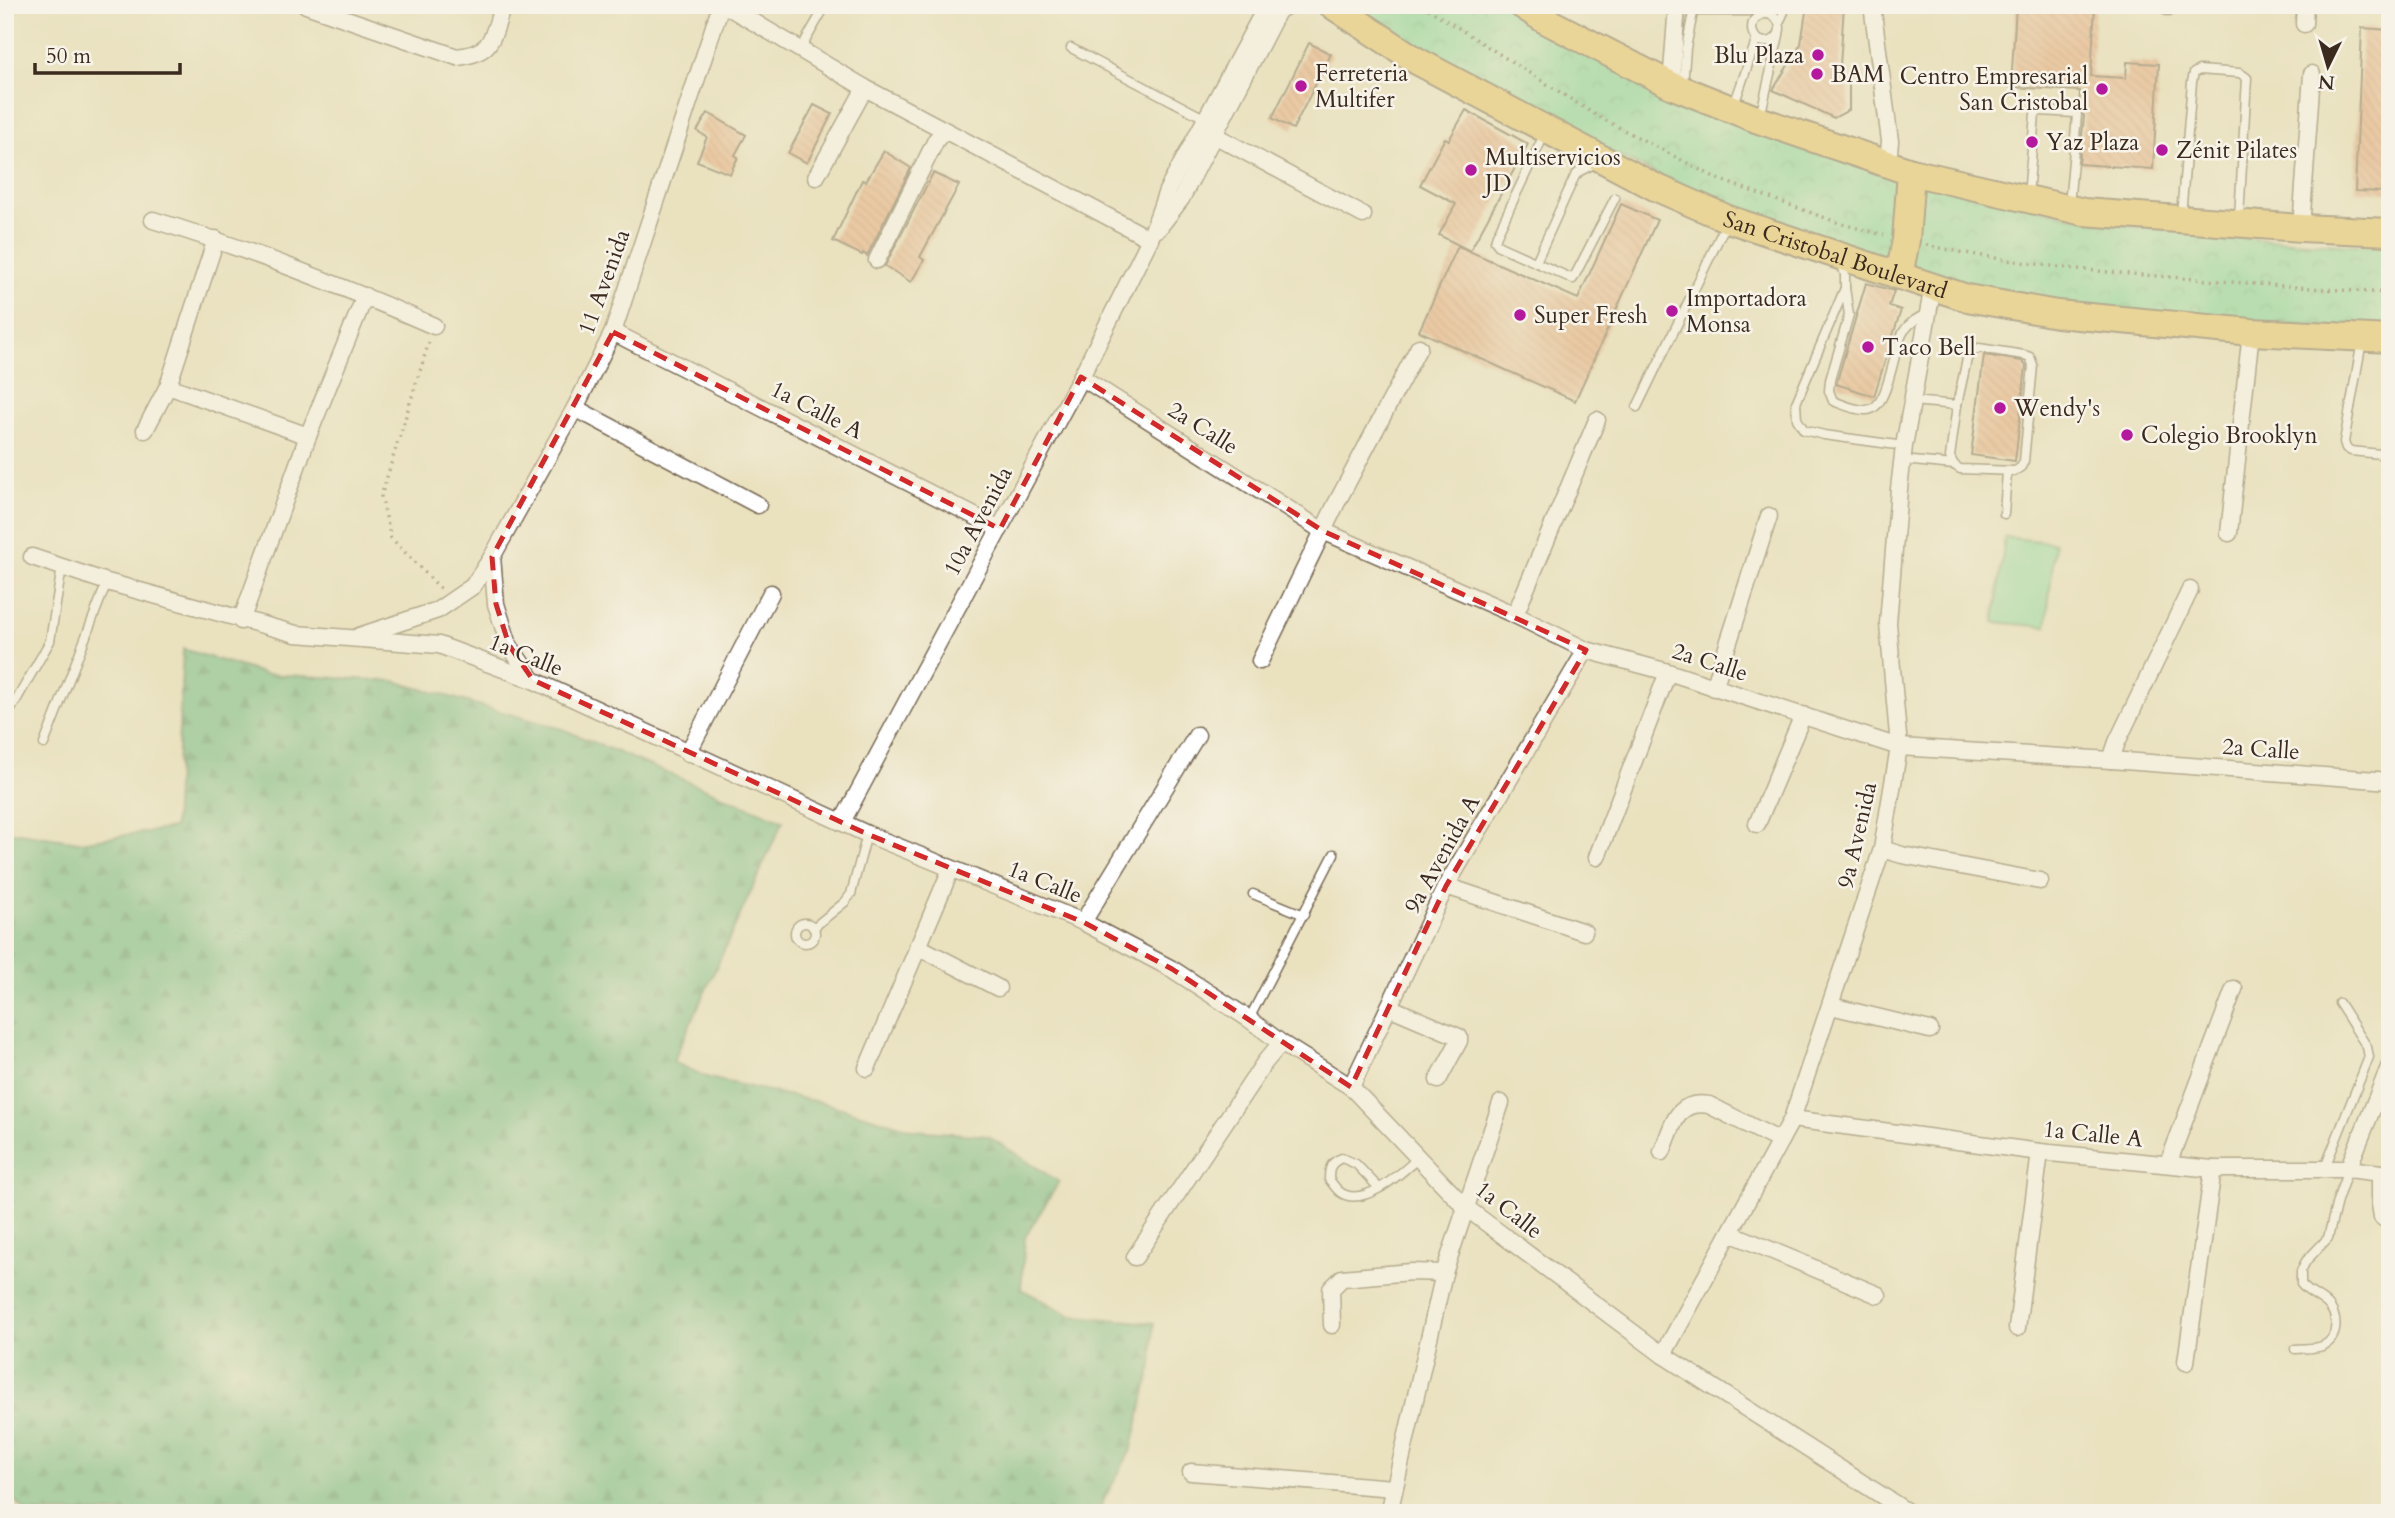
<svg xmlns="http://www.w3.org/2000/svg" width="2395" height="1518" viewBox="0 0 2395 1518" font-family="Cardo,serif">
<style>
.forest{fill:url(#forest-firs);stroke:#517151;stroke-width:2}
.park{fill:url(#park-crowns);stroke:#5d815e;stroke-width:2}
.pitch{fill:#7fd89d;stroke:#5d815e;stroke-width:2}
.building{fill:url(#building-back-hatch)}
.lines{fill:none;stroke-linecap:round;stroke-linejoin:round}
.service-casing{stroke:#786a56;stroke-width:11}
.minor-casing{stroke:#786a56;stroke-width:19}
.primary-casing{stroke:#786a56;stroke-width:30}
.path{stroke:#786a56;stroke-width:3.5;stroke-dasharray:2 5;stroke-linecap:butt}
.service{stroke:#fff;stroke-width:8}
.minor{stroke:#fff;stroke-width:16}
.primary{stroke:#ecc669;stroke-width:26}
.marked{fill:none;stroke:#d62828;stroke-width:5;stroke-dasharray:14 9;stroke-linejoin:round}
.poi-dot{fill:#b5179e;stroke:#f7f3e8;stroke-width:2.5}
.labels{text-anchor:middle;dominant-baseline:central;stroke-width:5;stroke-linejoin:round;paint-order:stroke}
.poi-label{font-size:23px;fill:#3b2a1e;stroke:#f7f3e8;text-anchor:start}
.street-label{font-size:23px;fill:#3b2a1e;stroke:#f7f3e8}
</style>
<defs>
<pattern id="forest-firs" width="22" height="20" patternUnits="userSpaceOnUse" patternTransform="scale(1.75)"><rect width="22" height="20" fill="#67b884"/><path d="M5 1l3.5 6h-7zM16 11l3.5 6h-7z" fill="#56966b"/></pattern>
<pattern id="park-crowns" width="20" height="18" patternUnits="userSpaceOnUse" patternTransform="scale(1.75)"><rect width="20" height="18" fill="#7fd89d"/><path d="M2 6a3 3 0 1 1 6 0M12 15a3 3 0 1 1 6 0" fill="none" stroke="#69af7f"/></pattern>
<pattern id="building-back-hatch" width="6" height="6" patternUnits="userSpaceOnUse" patternTransform="scale(1.75)"><rect width="6" height="6" fill="#ebab81"/><path d="M-1 5l2 2M0 0l6 6M5-1l2 2" fill="none" stroke="#c08b69"/></pattern>
</defs>
<rect width="100%" height="100%" fill="#f7f3e8"/>
<filter id="ink" filterUnits="userSpaceOnUse"><feTurbulence type="fractalNoise" baseFrequency=".0143" numOctaves="2"/><feDisplacementMap in="SourceGraphic" scale="14" xChannelSelector="R" yChannelSelector="G"/><feConvolveMatrix kernelMatrix="1 2 1 2 8 2 1 2 1" color-interpolation-filters="sRGB"/></filter>
<filter id="wash" filterUnits="userSpaceOnUse"><feTurbulence type="fractalNoise" baseFrequency=".00686" numOctaves="4" result="noise"/><feDisplacementMap in="SourceGraphic" scale="28" xChannelSelector="R" yChannelSelector="G"/><feGaussianBlur stdDeviation="1.57" result="paint"/><feColorMatrix in="noise" values="0 0 0 0 0 0 0 0 0 0 0 0 0 0 0 0 0 1.4 0 .05"/><feComposite in="paint" operator="in"/></filter>
<g filter="url(#wash)">
<rect width="100%" height="100%" fill="#eae1bf"/>
<polygon class="forest" points="183,649 265,674 394,681 562,729 783,821 673,1062 709,1078 828,1104 914,1130 988,1136 1059,1182 1025,1237 1021,1289 1072,1316 1154,1323 1152,1365 1132,1448 1100,1507 1116,1513 28,1513 5,1491 5,831 79,842 174,828"/>
<g class="park">
<polygon points="1346,5 1507,5 1541,27 1905,177 1893,268 1781,232 1554,126"/>
<polygon points="1918,181 2097,222 2236,238 2390,247 2390,331 2102,311 1905,273"/>
</g>
<polygon class="pitch" points="2005,537 2055,543 2046,627 1994,622"/>
<g id="blocks">
<g class="building">
<polygon points="1807,5 1844,5 1840,66 1842,82 1849,84 1849,110 1834,118 1773,90 1801,44"/>
<polygon points="2016,5 2077,7 2077,5 2095,5 2091,76 2126,78 2127,62 2159,64 2153,169 2079,164 2084,116 2079,108 2080,91 2011,87"/>
<polygon points="2362,28 2390,30 2390,192 2355,191"/>
<polygon points="1309,43 1331,54 1293,129 1272,118"/>
<polygon points="814,105 832,114 807,163 788,153"/>
<polygon points="1466,110 1528,144 1470,251 1439,235 1456,204 1420,185 1445,138 1449,140"/>
<polygon points="708,113 746,135 735,155 738,157 730,174 697,161 707,137 697,131"/>
<polygon points="884,151 911,168 867,256 863,253 862,255 833,241 862,180 866,181"/>
<polygon points="933,173 959,185 920,257 924,260 911,282 885,266"/>
<polygon points="1621,204 1657,220 1575,401 1419,331 1458,246 1578,299"/>
<polygon points="1866,283 1894,291 1889,306 1901,310 1874,396 1836,384"/>
<polygon points="1984,355 2022,361 2026,366 2015,461 1971,455"/>
</g>
</g>
</g>
<g filter="url(#ink)">
<use href="#blocks" fill-opacity="0" stroke="#786a56" stroke-width="2"/>
<g class="lines">
<defs>
<g id="service">
<circle cx="1766" cy="28" r="14"/>
<polyline points="1779,23 1787,5"/>
<polyline points="1071,48 1206,119"/>
<polyline points="800,50 826,5"/>
<polyline points="1683,86 1686,48 1693,13 1696,11 1748,11"/>
<polyline points="1734,105 1757,38"/>
<polyline points="1760,117 1779,35"/>
<polyline points="1545,133 1497,235 1495,241 1499,246 1573,279 1615,198"/>
<polyline points="2028,196 2035,114 2039,111 2075,113 2077,115 2069,206"/>
<polyline points="2181,216 2192,82 2194,73 2199,70 2240,73 2247,78 2239,218"/>
<polyline points="1536,262 1575,176 1580,171 1596,163"/>
<polyline points="1842,264 1845,275 1845,288 1796,403 1797,419 1804,430 1824,435 1904,446"/>
<path d="M1845 288 1849 315 1830 380 1829 391 1833 401C1842 404 1854 410 1865 410 1890 412 1892 348 1904 331 1910 322 1918 318 1926 314"/>
<polyline points="2362,341 2344,442 2346,448 2351,451 2390,455"/>
<polygon points="1979,348 2024,355 2030,357 2033,365 2024,461 2021,467 2015,471 1960,469 1954,465 1950,457 1957,405 1967,359 1972,352"/>
<polyline points="1912,401 1957,405"/>
<polyline points="1637,407 1727,222"/>
<polyline points="1903,460 1954,465"/>
<polyline points="2004,514 2007,472"/>
<polyline points="5,720 50,641 62,567"/>
<polyline points="44,744 107,582"/>
<polyline points="1253,894 1304,915"/>
<circle cx="805" cy="933" r="10"/>
<polyline points="813,928 845,902 851,894 867,834"/>
<polyline points="1249,1019 1334,854"/>
<polyline points="2324,1170 2369,1057 2367,1047 2339,1003"/>
<path d="M1379 1188 1356 1164 1342 1158C1331 1162 1329 1167 1329 1179 1332 1183 1336 1189 1340 1192 1363 1209 1400 1174 1417 1159"/>
<path d="M2295 1349C2303 1348 2315 1349 2322 1346 2339 1340 2339 1315 2327 1304 2319 1296 2309 1294 2301 1284V1271L2306 1261 2328 1238 2337 1201 2348 1169"/>
</g>
<g id="minor">
<path d="M306 5 457 57C494 53 492 37 503 5"/>
<polyline points="725,5 865,88 1150,239"/>
<polyline points="1872,5 1890,141 1889,153 1884,163"/>
<polyline points="2168,7 2168,5"/>
<polyline points="2304,24 2305,5"/>
<polyline points="1671,85 1677,5"/>
<polyline points="1214,135 1363,215"/>
<polyline points="816,177 865,88"/>
<path d="M153 220C249 249 342 286 434 326"/>
<polyline points="2301,228 2312,74"/>
<polyline points="1158,229 1181,199 1278,11 1287,5"/>
<polyline points="877,260 936,140 944,131"/>
<polyline points="613,332 1000,529"/>
<polyline points="1081,377 1323,531 1515,615 1586,650 1668,672 1899,747 2111,760 2390,781"/>
<polyline points="168,386 308,436"/>
<polyline points="575,408 758,505"/>
<polyline points="145,430 168,386 216,239"/>
<polyline points="2229,533 2251,332"/>
<polyline points="32,557 107,582 296,634 439,645 533,680 867,834 1083,922 1172,969 1249,1019 1281,1043 1351,1087 1465,1207 1663,1355 1909,1513"/>
<polyline points="492,557 496,604 509,645 533,680"/>
<polyline points="1515,615 1597,420"/>
<polyline points="241,621 308,436 365,296"/>
<polyline points="359,636 438,610 473,586 492,557 575,408 613,332 721,5"/>
<polyline points="1260,661 1336,504 1419,347"/>
<polyline points="1714,688 1769,516"/>
<polyline points="688,753 771,593"/>
<polyline points="2111,760 2117,742 2190,590"/>
<polyline points="842,822 1081,377 1150,239 1167,191 1267,5"/>
<polyline points="1757,824 1803,715"/>
<polyline points="1882,849 1902,855 2040,881"/>
<polyline points="1597,857 1668,672"/>
<polyline points="1446,886 1584,932"/>
<polyline points="1083,922 1197,735"/>
<polyline points="917,946 998,988"/>
<polyline points="1831,1006 1930,1030"/>
<polyline points="1389,1007 1459,1037 1459,1041 1438,1080"/>
<polyline points="867,1068 951,869"/>
<polyline points="1351,1087 1446,886 1586,650"/>
<polyline points="1792,1119 2040,1152 2142,1162 2213,1169 2348,1169 2390,1174"/>
<path d="M1662 1152C1673 1127 1675 1099 1709 1105L1780 1141"/>
<polyline points="2168,1164 2234,989"/>
<polyline points="2348,1169 2390,1065"/>
<polyline points="2380,1173 2380,1204 2382,1217 2390,1223"/>
<polyline points="1730,1233 1878,1295"/>
<polyline points="1135,1257 1265,1062 1281,1043"/>
<polyline points="1332,1325 1331,1289 1342,1278 1411,1272 1444,1273"/>
<polyline points="2017,1328 2040,1152"/>
<polyline points="1663,1355 1792,1119 1882,849 1899,747 1888,623 1899,489 1904,446 1933,286"/>
<polyline points="2186,1362 2213,1169"/>
<polyline points="1191,1472 1394,1488"/>
<polyline points="1389,1513 1444,1273 1501,1103"/>
</g>
<g id="primary">
<path id="s1" d="M1332 5 1417 61 1655 187 1728 219 1967 298 2057 314 2251 332 2390 339"/>
<polyline points="1522,5 1545,20 1671,85 1756,119 1911,172 2084,212 2301,228 2390,232"/>
<polyline points="1899,276 1906,240 1911,172"/>
</g>
</defs>
<use href="#service" class="service-casing"/>
<use href="#minor" class="minor-casing"/>
<use href="#primary" class="primary-casing"/>
<g class="path">
<polyline points="1422,5 1599,117 1718,179 1842,224 1884,235"/>
<path d="M1926 245C2009 263 2086 271 2170 277 2244 283 2316 289 2390 293"/>
<polyline points="429,342 381,496 391,538 441,589"/>
</g>
<use href="#service" class="service"/>
<use href="#minor" class="minor"/>
<use href="#primary" class="primary"/>
</g>
</g>
<path d="M0 0H2395V1518H0ZM613 332 1000 529 1081 377 1323 531 1586 650 1446 886 1351 1087 1172 969 1083 922 867 834 533 680 509 645 496 604 492 557Z" fill="#eae1bf" fill-opacity=".55" fill-rule="evenodd"/>
<path class="marked" d="M613 332 1000 529 1081 377 1323 531 1586 650 1446 886 1351 1087 1172 969 1083 922 867 834 533 680 509 645 496 604 492 557Z"/>
<g class="poi-dot">
<circle cx="1818" cy="55" r="7"/>
<circle cx="1817" cy="74" r="7"/>
<circle cx="1301" cy="86" r="7"/>
<circle cx="2102" cy="89" r="7"/>
<circle cx="2032" cy="142" r="7"/>
<circle cx="2162" cy="150" r="7"/>
<circle cx="1471" cy="170" r="7"/>
<circle cx="1672" cy="311" r="7"/>
<circle cx="1520" cy="315" r="7"/>
<circle cx="1868" cy="347" r="7"/>
<circle cx="2000" cy="408" r="7"/>
<circle cx="2127" cy="435" r="7"/>
</g>
<g class="labels">
<g class="poi-label">
<text x="1804" y="55" text-anchor="end">Blu Plaza</text>
<text x="1315" y="73">Ferreteria<tspan x="1315" dy="26">Multifer</tspan></text>
<text x="1831" y="74">BAM</text>
<text x="2088" y="76" text-anchor="end">Centro Empresarial<tspan x="2088" dy="26">San Cristobal</tspan></text>
<text x="2046" y="142">Yaz Plaza</text>
<text x="2176" y="150">Zénit Pilates</text>
<text x="1485" y="157">Multiservicios<tspan x="1485" dy="26">JD</tspan></text>
<text x="1686" y="298">Importadora<tspan x="1686" dy="26">Monsa</tspan></text>
<text x="1534" y="315">Super Fresh</text>
<text x="1882" y="347">Taco Bell</text>
<text x="2014" y="408">Wendy's</text>
<text x="2141" y="435">Colegio Brooklyn</text>
</g>
<g class="street-label">
<text stroke="none"><textPath href="#s1" startOffset="564">San Cristobal Boulevard</textPath></text>
<text transform="translate(604 282) rotate(-70)">11 Avenida</text>
<text transform="translate(817 410) rotate(27)">1a Calle A</text>
<text transform="translate(1203 428) rotate(32)">2a Calle</text>
<text transform="translate(978 521) rotate(-62)">10a Avenida</text>
<text transform="translate(526 655) rotate(22)">1a Calle</text>
<text transform="translate(1710 662) rotate(18)">2a Calle</text>
<text transform="translate(2261 749) rotate(4)">2a Calle</text>
<text transform="translate(1857 835) rotate(-77)">9a Avenida</text>
<text transform="translate(1442 854) rotate(-61)">9a Avenida A</text>
<text transform="translate(1045 882) rotate(22)">1a Calle</text>
<text transform="translate(2093 1134) rotate(6)">1a Calle A</text>
<text transform="translate(1509 1210) rotate(38)">1a Calle</text>
</g>
</g>
<rect width="2395" height="1518" fill="none" stroke="#f7f3e8" stroke-width="28"/>
<g transform="translate(2328 66) rotate(185)" stroke="#f7f3e8" stroke-width="5" paint-order="stroke">
<path d="M0-5L12 26L0 18L-12 26Z" fill="#3b2a1e"/>
<text y="-10" font-size="19" font-weight="bold" text-anchor="middle" fill="#3b2a1e">N</text>
</g>
<path d="M35 63v10h145v-10" fill="none" stroke="#3b2a1e" stroke-width="3.5"/>
<text x="46" y="63" font-size="21" fill="#3b2a1e" stroke="#f7f3e8" stroke-width="5" paint-order="stroke">50 m</text>
</svg>
